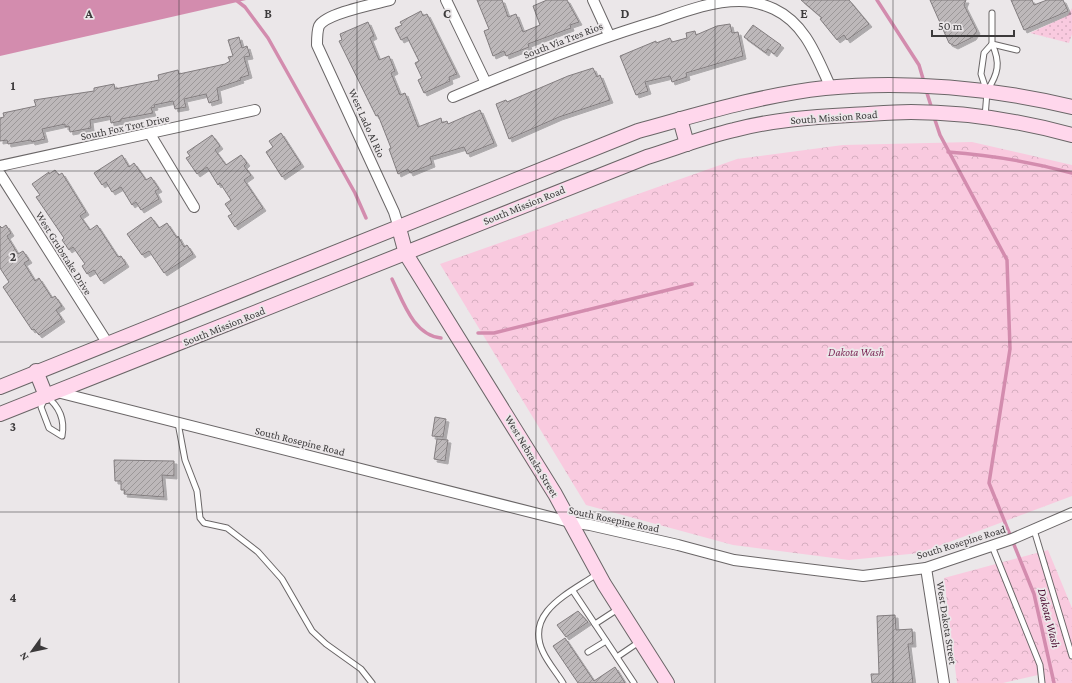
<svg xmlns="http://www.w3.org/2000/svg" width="1072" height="683" viewBox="0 0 1072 683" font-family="'Crimson Pro',serif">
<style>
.grass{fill:url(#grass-dots)}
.park{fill:url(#park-crowns)}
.water{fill:#d38cae}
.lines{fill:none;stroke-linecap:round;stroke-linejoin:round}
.stream{stroke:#d38cae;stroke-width:3.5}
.building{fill:url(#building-hatch);stroke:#827d7f;filter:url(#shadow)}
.lane-casing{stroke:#6a6667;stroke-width:7}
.street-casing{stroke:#6a6667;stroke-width:12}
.secondary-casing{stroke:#6a6667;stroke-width:16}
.lane{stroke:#fff;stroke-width:5}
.street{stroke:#fff;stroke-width:10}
.secondary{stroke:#ffd7ec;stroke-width:14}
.grid{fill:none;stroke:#3c3a3b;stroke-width:1;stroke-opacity:0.55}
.labels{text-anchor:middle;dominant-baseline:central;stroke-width:3.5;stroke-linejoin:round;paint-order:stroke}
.street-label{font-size:11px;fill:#3c3a3b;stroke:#ebe7e9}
.park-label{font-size:11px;font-style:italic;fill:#7e2b59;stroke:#ebe7e9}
.water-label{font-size:12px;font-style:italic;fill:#4d0e33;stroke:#ebe7e9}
.grid-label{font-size:13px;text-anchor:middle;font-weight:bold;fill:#3c3a3b;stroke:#ebe7e9;stroke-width:3.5;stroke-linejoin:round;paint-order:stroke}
</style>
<defs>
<pattern id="grass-dots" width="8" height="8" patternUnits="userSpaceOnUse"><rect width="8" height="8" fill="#f9cadf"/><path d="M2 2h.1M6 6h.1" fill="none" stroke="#d6aec0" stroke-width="1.8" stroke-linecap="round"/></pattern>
<pattern id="park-crowns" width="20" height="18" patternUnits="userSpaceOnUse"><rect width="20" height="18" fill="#f9cadf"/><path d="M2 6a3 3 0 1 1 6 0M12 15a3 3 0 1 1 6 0" fill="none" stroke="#d6aec0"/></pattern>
<pattern id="building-hatch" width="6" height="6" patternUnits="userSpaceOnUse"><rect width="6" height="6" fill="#bdb8ba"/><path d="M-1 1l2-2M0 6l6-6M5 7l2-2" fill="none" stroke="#9b9798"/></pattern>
<filter id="shadow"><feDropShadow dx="3" dy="3" stdDeviation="0" flood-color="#0004"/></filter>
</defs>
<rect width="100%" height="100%" fill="#ebe7e9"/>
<polygon class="grass" points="1072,8 1072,34 1069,43 1030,33 1067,16"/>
<g class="park">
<polygon points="972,142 1072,165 1072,496 920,553 849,560 733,545 586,505 440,264 737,159 843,145"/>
<polygon points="1048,550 1072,608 1072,683 1039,683 1038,675 1003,683 957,683 944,578"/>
</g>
<polygon class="water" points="0,0 246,0 0,56"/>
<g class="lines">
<g class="stream">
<polyline points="236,0 245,7 268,38 355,193 366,218"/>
<polyline points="877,0 919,65 924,82"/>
<polyline points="926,90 932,109"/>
<polyline points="934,117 940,135 1007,260 1010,349 989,483 1034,594 1054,683"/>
<path d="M948 152C991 155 1031 162 1072 173"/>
<path d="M392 279C403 301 413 335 441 338"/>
<polyline points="478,333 494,333 692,284"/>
</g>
</g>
<g class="building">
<polygon points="477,0 502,0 508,17 516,14 523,32 540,25 533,6 547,0 567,0 579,22 570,25 571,28 528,44 529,47 506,56 504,51 493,56 484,31 489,29"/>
<polygon points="801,0 849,0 869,24 847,40 844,35 837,40 820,19 822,18"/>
<polygon points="930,0 966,0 964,5 977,31 973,37 955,46 949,43"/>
<polygon points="1011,0 1032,0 1034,5 1047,0 1063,0 1068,11 1024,30"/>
<polygon points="421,11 423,16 427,14 457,74 449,77 450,81 424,93 418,80 422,78 415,63 419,61 407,37 401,40 395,28 402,25 400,22"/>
<polygon points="368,22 374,36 370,38 379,60 389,56 395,71 391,73 400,95 405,93 418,127 441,118 442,123 447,121 448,124 480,110 494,143 467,154 464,147 430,157 432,164 410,173 408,169 398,174 389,149 391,148 378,115 376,116 339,41 342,40 340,34"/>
<polygon points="730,24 732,33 738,32 743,56 686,73 687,77 672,82 670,76 645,82 648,91 636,95 620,56 656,41 656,43 670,38 672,42 687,38 686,33 695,31 696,35 717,26"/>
<polygon points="753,25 781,45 774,54 768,49 766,53 744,37"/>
<polygon points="239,37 242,48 247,46 250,56 244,57 249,75 240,78 241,80 217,88 219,100 209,103 206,94 184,99 186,107 175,109 173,101 154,105 155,107 151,108 153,113 121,119 121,121 111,123 110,116 90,120 91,128 70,132 69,126 65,127 65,124 42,129 45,139 32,142 31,140 8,144 7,140 0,141 0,118 4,117 3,113 36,106 34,100 94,91 94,88 114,84 115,89 159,80 158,75 178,70 179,74 225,64 230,61 228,57 233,56 228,40"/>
<polygon points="593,68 597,77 600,75 610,100 559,117 509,139 496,104 506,100 507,102 568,76"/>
<polygon points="281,133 301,164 282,177 266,152 273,147 269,141"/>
<polygon points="212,135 220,146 215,150 226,165 241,155 247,163 244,166 251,175 244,180 263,208 235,227 228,216 232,214 225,204 231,200 220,183 218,185 207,167 197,174 186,158 190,156 187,152"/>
<polygon points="122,155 129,167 134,163 146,180 151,177 159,189 155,191 159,199 141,210 136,202 132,205 121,187 112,192 106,182 102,185 94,173"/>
<polygon points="55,170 59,175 62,173 86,212 80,216 90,230 97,225 118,257 121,256 126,264 101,281 94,270 87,274 82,266 85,264 73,247 69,250 62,240 64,238 36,197 40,195 32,184 49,172 49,174"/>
<polygon points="151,217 159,228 167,223 177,238 178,236 184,247 187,245 193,254 164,273 149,251 142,255 127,234"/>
<polygon points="6,225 11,233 7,236 18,254 23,251 29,260 24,263 35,281 39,278 52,298 55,296 62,306 56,310 62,319 39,335 34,329 32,330 3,287 9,282 0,268 0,226 2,228"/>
<polygon points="435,417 446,419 443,437 432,436"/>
<polygon points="437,439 448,440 445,461 434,459"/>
<polygon points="114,460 174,461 174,476 162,475 164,497 124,494 125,490 121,490 121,481 115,481"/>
<polygon points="578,611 588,622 566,637 557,625"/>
<polygon points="895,615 896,630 912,629 913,644 908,644 913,683 872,683 871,674 879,674 877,616"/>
<polygon points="565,638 594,681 615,667 625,683 578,683 553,646"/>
</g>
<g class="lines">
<defs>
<g id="lane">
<polyline points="992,13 992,44 1017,50"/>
<path d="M985 117 987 92 981 74 984 53 992 44C1001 63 998 74 987 91"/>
<path d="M46 396C59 406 65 420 62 436L49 428 41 407Z"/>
<polyline points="178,423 185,460 197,491 200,518 204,523 227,528 258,552 282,579 312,631 326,644 361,669 372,683"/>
<polyline points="1034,530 1072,656"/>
<polyline points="992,546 1040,665 1042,683"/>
<polyline points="573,591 634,683"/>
<polyline points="595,624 618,609"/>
<polyline points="588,652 606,641"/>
<polyline points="617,657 639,642"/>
<path d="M563 683C557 673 548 663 543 652 524 612 570 593 597 574"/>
</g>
<g id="street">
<path d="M390 0C375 4 326 13 319 26 317 31 317 39 317 45L394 212 399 228"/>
<polyline points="446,0 486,83"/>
<polyline points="593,0 609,35"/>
<path d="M453 97C519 69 587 42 657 21 683 12 711 1 739 1 751 1 763 4 774 9 806 24 817 58 831 88"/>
<polyline points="150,134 194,207"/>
<polyline points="0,166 255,110"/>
<polyline points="0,174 108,344"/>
<polyline points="57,392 570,522 590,525 678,545 734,560 863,576 926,568 1012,539 1072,513"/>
<polyline points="926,568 944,683"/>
</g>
<g id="secondary">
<polyline points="680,119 687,144"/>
<polyline points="399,228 406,254 555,494 604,584 667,683"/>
<polyline points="36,371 46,396"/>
<path d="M0 387 638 131C700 114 761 95 825 88 905 80 994 88 1072 107"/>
<path d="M0 414 647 157C676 148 704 137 734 130 772 120 811 117 850 115 871 114 891 112 911 112 965 112 1020 121 1072 135"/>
</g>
</defs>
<use href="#lane" class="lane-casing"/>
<use href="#street" class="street-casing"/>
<use href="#secondary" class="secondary-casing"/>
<use href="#lane" class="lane"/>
<use href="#street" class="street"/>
<use href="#secondary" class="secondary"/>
</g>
<path class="grid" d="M179 0V683M357 0V683M536 0V683M715 0V683M893 0V683M0 171H1072M0 342H1072M0 512H1072"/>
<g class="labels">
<g class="street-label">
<text transform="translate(563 40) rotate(-21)">South Via Tres Rios</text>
<text transform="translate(834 117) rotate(-4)">South Mission Road</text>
<text transform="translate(367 123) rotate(66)">West Lado Al Rio</text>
<text transform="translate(125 127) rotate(-12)">South Fox Trot Drive</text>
<text transform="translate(524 205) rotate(-22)">South Mission Road</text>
<text transform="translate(64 253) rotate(58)">West Grubstake Drive</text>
<text transform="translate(224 326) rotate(-22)">South Mission Road</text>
<text transform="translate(300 441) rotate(14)">South Rosepine Road</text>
<text transform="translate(532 456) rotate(59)">West Nebraska Street</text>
<text transform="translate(614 519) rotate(12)">South Rosepine Road</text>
<text transform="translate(961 542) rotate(-17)">South Rosepine Road</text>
<text transform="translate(947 623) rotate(81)">West Dakota Street</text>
</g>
<g class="park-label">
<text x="856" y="352">Dakota Wash</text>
</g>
<g class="water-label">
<text transform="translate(1049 618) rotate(76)">Dakota Wash</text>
</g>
</g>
<g class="grid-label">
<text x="89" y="18">A</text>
<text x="268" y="18">B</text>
<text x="447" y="18">C</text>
<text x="625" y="18">D</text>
<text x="804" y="18">E</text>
<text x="13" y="90">1</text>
<text x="13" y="261">2</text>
<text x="13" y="431">3</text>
<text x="13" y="602">4</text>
</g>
<g transform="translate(32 651) rotate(237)" stroke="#ebe7e9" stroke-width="3" paint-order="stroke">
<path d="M0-3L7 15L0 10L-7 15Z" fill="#3c3a3b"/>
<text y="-6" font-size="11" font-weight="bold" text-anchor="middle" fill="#3c3a3b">N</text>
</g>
<path d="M932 30v6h82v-6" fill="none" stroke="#3c3a3b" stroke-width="2"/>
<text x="938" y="30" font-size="12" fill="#3c3a3b" stroke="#ebe7e9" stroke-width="3" paint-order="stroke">50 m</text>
</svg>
